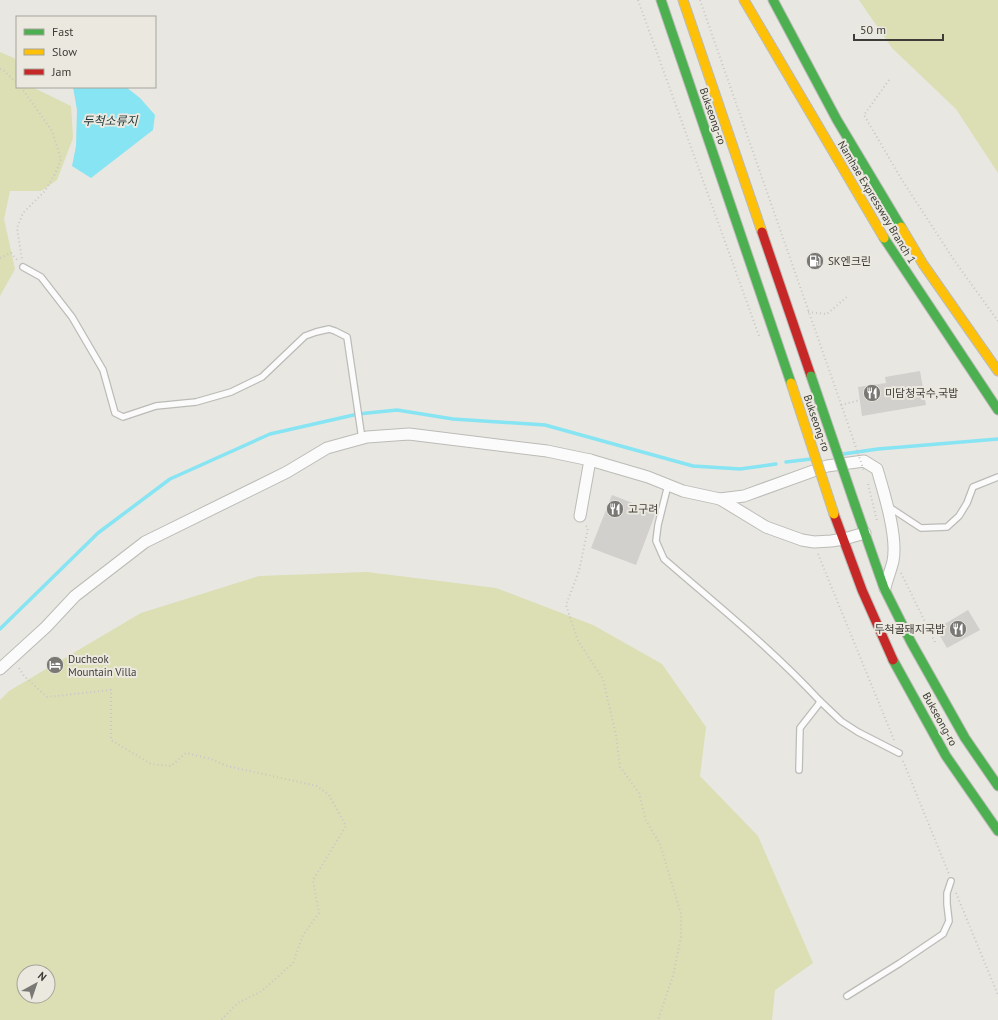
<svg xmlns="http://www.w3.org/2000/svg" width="998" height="1020" viewBox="0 0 998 1020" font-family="'PT Sans','Noto Sans KR',sans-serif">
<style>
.green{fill:#dbdfb3;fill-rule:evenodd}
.water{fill:#87e4f2}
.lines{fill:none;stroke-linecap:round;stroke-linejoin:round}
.stream{stroke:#87e4f2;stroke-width:3.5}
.building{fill:#d2d0cc}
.lane-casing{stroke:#bbbbb7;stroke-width:8}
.street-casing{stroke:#bbbbb7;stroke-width:13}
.fast-casing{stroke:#bbbbb7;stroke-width:11}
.slow-casing{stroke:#bbbbb7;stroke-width:11}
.jam-casing{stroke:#bbbbb7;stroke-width:11}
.path{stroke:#c8c7c5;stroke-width:2;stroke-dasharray:1 3;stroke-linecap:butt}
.lane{stroke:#fcfbfb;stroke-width:5.5}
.street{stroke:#fcfbfb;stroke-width:11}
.fast{stroke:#4caf50;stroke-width:9}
.slow{stroke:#ffc107;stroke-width:9}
.jam{stroke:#c62828;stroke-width:9}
.fast-bridge-casing{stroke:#bbbbb7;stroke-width:11;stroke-linecap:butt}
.slow-bridge-casing{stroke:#bbbbb7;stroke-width:11;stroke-linecap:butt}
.path-bridge{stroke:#c8c7c5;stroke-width:2;stroke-dasharray:1 3;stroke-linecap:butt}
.fast-bridge{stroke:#4caf50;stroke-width:9}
.slow-bridge{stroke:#ffc107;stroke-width:9}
.labels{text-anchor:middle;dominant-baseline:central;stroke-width:4;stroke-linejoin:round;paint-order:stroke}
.street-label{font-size:11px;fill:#3d3c38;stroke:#ebe9df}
.poi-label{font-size:11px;fill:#3d3c38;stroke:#ebe9df;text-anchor:start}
.water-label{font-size:12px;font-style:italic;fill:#1d3438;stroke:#ebe9df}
</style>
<rect width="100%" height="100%" fill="#e8e7e2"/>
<g class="green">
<polygon points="859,0 998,0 998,173 956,109 892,48"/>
<polygon points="0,52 14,58 17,62 17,87 32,87 71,106 73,138 57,180 41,191 10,191 4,219 15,269 0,296"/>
<path d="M367 572 496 588 593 625 662 664 706 727 700 776 758 836 813 963 775 990 772 1020H0V700L9 691 141 613 259 576ZM24 972H48V996H24Z"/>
</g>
<polygon class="water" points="73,87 126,87 140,98 155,115 153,130 91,178 72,166 76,146 77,110"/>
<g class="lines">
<g class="stream">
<polyline points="843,454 878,449 998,439"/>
<polyline points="786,462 811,459"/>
<polyline points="0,629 98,533 170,479 270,434 358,414 397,410 453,419 545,425 693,466 740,469 776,464"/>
</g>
</g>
<g class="building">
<polygon points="920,371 926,405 862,416 858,387 886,383 885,377"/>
<polygon points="612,495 656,512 636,565 591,548"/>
<polygon points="968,610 980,630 947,648 936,629"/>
</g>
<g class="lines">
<defs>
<g id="lane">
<polyline points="23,267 41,277 72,317 103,370 115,413 123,417 156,406 196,402 231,392 262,377 305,336 316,332 329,329 335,331 347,337 362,439"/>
<path d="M668 485 658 525 656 541 664 559C717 605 772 649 820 701L818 705 800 728 799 770"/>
<polyline points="889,507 921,528 947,527 959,516 967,503 973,487 998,477"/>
<polyline points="820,701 841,721 858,732 899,753"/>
<polyline points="847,996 900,963 943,934 949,921 947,904 947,893 951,881"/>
</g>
<g id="street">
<path d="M590 460 648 477 683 491 720 499 744 496 827 466 864 461 877 469C884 493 898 537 893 561 891 570 887 579 885 588"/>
<polyline points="720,499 766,527 802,540 814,542 831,541 844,539 865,533"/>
<polyline points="0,669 46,627 75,596 145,542 287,472 327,448 367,437 409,434 547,451 590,460 580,516"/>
</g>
<g id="fast">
<polyline points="661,0 791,383"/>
<polyline points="773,0 837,120 901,227"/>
<polyline points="884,238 998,410"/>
<polyline points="855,505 884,588 911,642 965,738 998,786"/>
<polyline points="893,660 946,756 998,831"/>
</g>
<g id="slow">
<polyline points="683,0 762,232"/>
<polyline points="744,0 884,238"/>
<polyline points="901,227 923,264 998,371"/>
</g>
<g id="jam">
<polyline points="762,232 811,376"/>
<polyline points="834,514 862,590 893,660"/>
</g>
</defs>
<use href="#lane" class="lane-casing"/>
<use href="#street" class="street-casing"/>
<use href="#fast" class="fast-casing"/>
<use href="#slow" class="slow-casing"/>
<use href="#jam" class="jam-casing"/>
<g class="path">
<polyline points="638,0 759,336"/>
<polyline points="700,0 849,427"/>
<polyline points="0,69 3,70 17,83"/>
<polyline points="889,80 864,115 902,180 954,260 998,321"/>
<polyline points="21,87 52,131 61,159 55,174 45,191 23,213 17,228 22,259"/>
<polyline points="0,258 11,253 18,261"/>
<polyline points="808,312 827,314 848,296"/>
<polyline points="841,405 860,400"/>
<polyline points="868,484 877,521"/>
<polyline points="586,526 588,528 579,571 566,605 578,641 603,679 616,735 620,767 639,793 646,821 660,844 681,914 681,937 673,976 658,1020"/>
<polyline points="818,554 894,740"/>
<polyline points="901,573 935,642"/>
<polyline points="19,668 24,676 47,697 111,690 111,740 151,764 171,766 186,753 211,759 227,766 317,786 329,795 346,826 313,880 319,913 303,935 293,963 262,991 238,1003 221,1020"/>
<polyline points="903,761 949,874"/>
<polyline points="956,893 998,995"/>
</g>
<use href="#lane" class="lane"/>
<use href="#street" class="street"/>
<use href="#fast" class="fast"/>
<use href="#slow" class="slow"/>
<use href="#jam" class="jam"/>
<defs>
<polyline id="fast-bridge" points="811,376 855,505"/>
<polyline id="slow-bridge" points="791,383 834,514"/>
</defs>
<use href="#fast-bridge" class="fast-bridge-casing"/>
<use href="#slow-bridge" class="slow-bridge-casing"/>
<polyline class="path-bridge" points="849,427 864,471"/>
<use href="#fast-bridge" class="fast-bridge"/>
<use href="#slow-bridge" class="slow-bridge"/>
</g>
<defs>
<symbol id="fuel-disc" viewBox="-11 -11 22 22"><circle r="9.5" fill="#797874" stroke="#ebe9df"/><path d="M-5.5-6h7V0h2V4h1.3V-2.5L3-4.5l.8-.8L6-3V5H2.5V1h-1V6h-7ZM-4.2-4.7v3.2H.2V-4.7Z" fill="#fff"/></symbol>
<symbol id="restaurant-disc" viewBox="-11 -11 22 22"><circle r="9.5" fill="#797874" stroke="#ebe9df"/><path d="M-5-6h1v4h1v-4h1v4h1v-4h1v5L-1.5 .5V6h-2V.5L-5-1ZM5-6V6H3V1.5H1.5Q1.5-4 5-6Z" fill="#fff"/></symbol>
<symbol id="hotel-disc" viewBox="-11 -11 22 22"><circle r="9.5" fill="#797874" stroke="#ebe9df"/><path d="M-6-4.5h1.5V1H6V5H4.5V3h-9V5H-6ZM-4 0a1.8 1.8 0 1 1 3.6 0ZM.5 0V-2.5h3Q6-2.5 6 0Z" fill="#fff"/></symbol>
</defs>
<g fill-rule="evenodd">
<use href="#fuel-disc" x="805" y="251" width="20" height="20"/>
<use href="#restaurant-disc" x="862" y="383" width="20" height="20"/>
<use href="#restaurant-disc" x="605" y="499" width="20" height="20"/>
<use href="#restaurant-disc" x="948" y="619" width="20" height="20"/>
<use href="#hotel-disc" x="45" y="655" width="20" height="20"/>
</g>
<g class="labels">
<g class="street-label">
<text transform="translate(713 116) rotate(71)">Bukseong-ro</text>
<text transform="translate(877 202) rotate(59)">Namhae Expressway Branch 1</text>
<text transform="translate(817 423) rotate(71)">Bukseong-ro</text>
<text transform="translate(940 719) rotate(61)">Bukseong-ro</text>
</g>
<g class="poi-label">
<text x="828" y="261">SK엔크린</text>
<text x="885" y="393">미담청국수,국밥</text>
<text x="628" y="509">고구려</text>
<text x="945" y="629" text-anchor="end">두척골돼지국밥</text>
<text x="68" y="659">Ducheok<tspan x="68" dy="13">Mountain Villa</tspan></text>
</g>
<g class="water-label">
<text x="110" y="120">두척소류지</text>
</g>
</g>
<rect x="16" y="16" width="140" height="72" fill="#ebe9df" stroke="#a5a49c"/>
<rect x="24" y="29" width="20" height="6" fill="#4caf50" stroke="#a5a49c"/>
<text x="52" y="36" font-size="12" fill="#3d3c38">Fast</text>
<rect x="24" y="49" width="20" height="6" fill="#ffc107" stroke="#a5a49c"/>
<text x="52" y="56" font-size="12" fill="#3d3c38">Slow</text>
<rect x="24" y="69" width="20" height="6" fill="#c62828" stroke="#a5a49c"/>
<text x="52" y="76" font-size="12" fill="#3d3c38">Jam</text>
<g transform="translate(36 984) rotate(40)"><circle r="19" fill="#ebe9df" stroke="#a5a49c"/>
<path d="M0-3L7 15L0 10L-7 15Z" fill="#797874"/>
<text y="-6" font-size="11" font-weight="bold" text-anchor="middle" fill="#3d3c38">N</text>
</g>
<path d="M854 34v6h89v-6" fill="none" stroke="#3d3c38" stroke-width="2"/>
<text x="860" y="34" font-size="12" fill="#3d3c38" stroke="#ebe9df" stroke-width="3" paint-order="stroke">50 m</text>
</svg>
